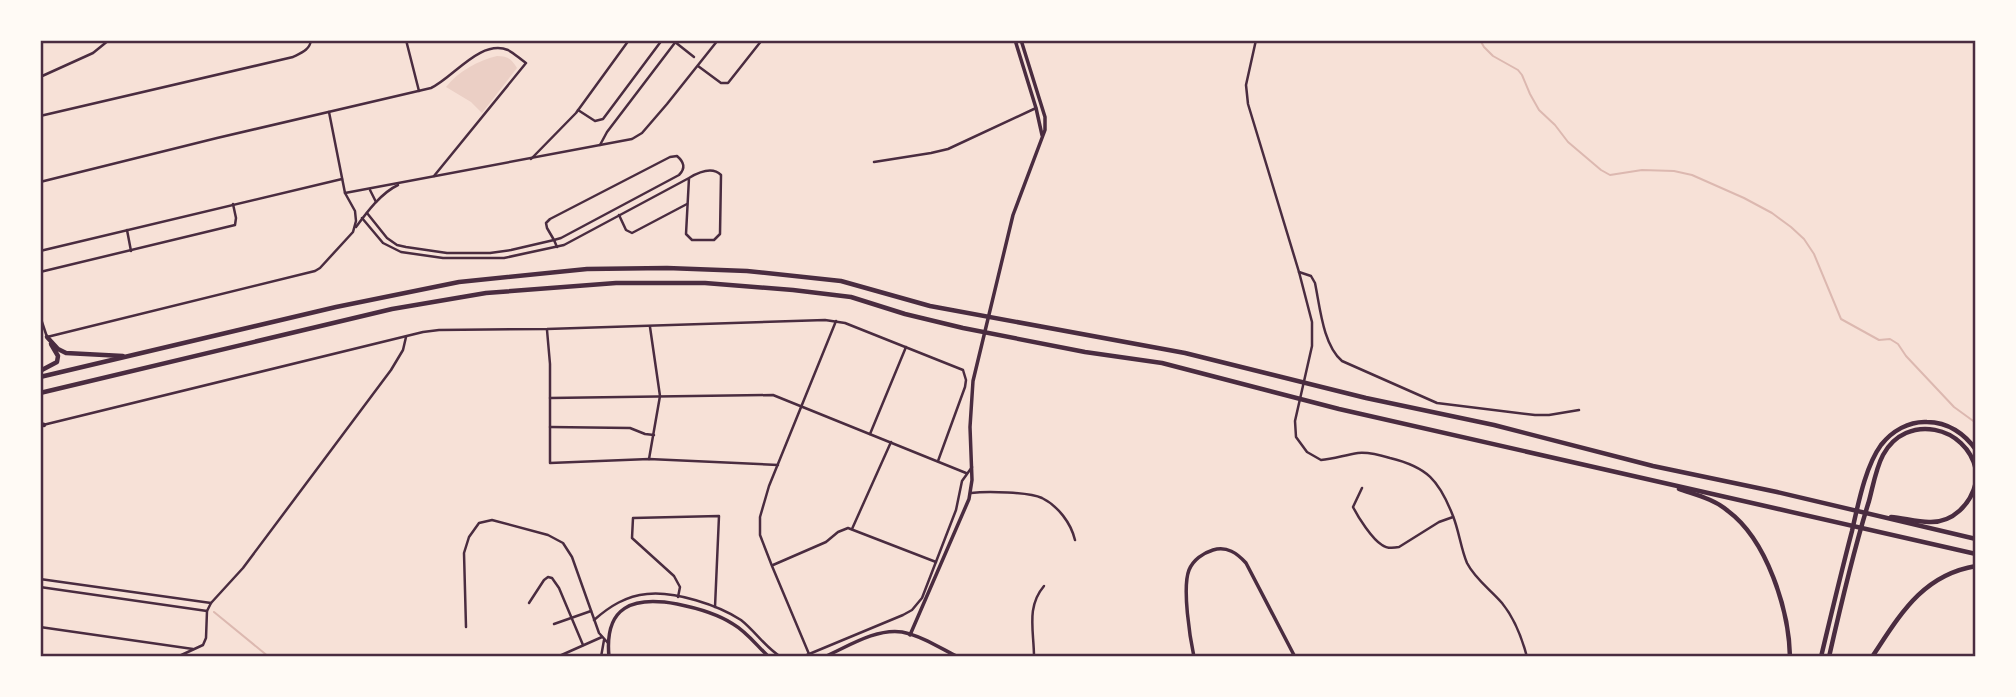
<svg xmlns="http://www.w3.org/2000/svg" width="2016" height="697" viewBox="0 0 2016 697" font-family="'Archivo Narrow',sans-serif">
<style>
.green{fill:#ebcfc5}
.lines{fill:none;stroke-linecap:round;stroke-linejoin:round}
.stream{stroke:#dcb8b0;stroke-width:2}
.minor{stroke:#4a2c40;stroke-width:2.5}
.tertiary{stroke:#4a2c40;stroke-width:2.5}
.secondary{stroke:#4a2c40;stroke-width:3.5}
.motorway{stroke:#4a2c40;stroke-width:4.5}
.neatline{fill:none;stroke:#4a2c40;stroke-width:2.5}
</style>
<rect width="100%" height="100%" fill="#f7e1d7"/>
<path class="green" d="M497 56C507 56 511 58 517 68L482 113 471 102 446 87C459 71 477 61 497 56Z"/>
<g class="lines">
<g class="stream">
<polyline points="1480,40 1484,47 1493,56 1518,70 1522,75 1530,94 1539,110 1555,125 1568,142 1601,170 1610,175 1642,170 1674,171 1692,175 1744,198 1772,213 1791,227 1804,239 1814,254 1841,319 1879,340 1890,339 1898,344 1906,356 1954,407 1976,423"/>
<polyline points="214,612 269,657"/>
</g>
<g class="minor">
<polyline points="406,40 419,91"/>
<polyline points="675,42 694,57"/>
<polyline points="698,66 721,83 728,83 762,40"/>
<polyline points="578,110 595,121 603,119 662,40"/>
<path d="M40 116 293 57C301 53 310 50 311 40"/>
<polyline points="600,145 607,132 677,40"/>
<path d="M677 156C684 162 686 168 679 175L561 238 554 240 547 228 546 223 550 219 670 157Z"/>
<polyline points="531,159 576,113 629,40"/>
<polyline points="874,162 931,153 948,149 1036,108"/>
<path d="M40 182 217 138 431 88C453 78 480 39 508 50 514 53 520 59 526 63L434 176"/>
<polyline points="370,190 376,202"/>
<polyline points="345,193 632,139 642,133 667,104 718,40"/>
<polyline points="367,213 387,238 397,245 406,247 447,253 490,253 511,250 554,240 557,247"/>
<polyline points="619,215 626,230 632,233 687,204"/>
<path d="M362 218 383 243 401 252 443 258H504L564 245 689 178 686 234 692 240H714L720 234 721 175C712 166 699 172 689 178"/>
<path d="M356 227C367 212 381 193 398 185"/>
<polyline points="127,230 131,251"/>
<polyline points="40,251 342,179"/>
<polyline points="40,272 235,225 236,218 233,204"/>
<path d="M1299 272 1311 276 1315 283C1320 307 1323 345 1342 361L1437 403 1535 415H1549L1579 410"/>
<polyline points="40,316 47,337 315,271 320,268 353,232 356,221 355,211 345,193 329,112"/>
<polyline points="547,330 550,364 550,463 649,459 778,465"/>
<polyline points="550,398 773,395 966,473"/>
<polyline points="43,425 423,332 439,330 547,329 825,320 845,323 963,370 966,380 965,387 938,461"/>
<polyline points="550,427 630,428 645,434 654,435"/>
<polyline points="870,434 906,347"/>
<polyline points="649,459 660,396 650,327"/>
<path d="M1362 488 1353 507C1358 517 1372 539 1382 545 1387 549 1394 548 1399 547L1439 522 1453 517"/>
<path d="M971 493C987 491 1029 492 1042 498 1058 506 1071 523 1075 540"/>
<polyline points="852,529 891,442"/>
<polyline points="773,565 826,542 838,532 848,528 936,562"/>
<polyline points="40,579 211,603"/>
<polyline points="40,587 207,611"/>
<polyline points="678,597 680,587 674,576 632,538 633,518 719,516 715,607"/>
<polyline points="529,603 544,580 548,577 552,578 559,588 583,645"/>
<path d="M594 620C610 606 626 596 647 594 675 591 718 605 741 620 755 631 766 648 781 657"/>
<polyline points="554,624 591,611"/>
<polyline points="40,627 193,649"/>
<polyline points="466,627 464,553 469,537 479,523 492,520 548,535 563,543 572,557 599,633 608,643"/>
<polyline points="809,654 772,566 760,535 760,517 769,486 836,321"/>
<polyline points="177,657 203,645 206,638 207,611 211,603 243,568 391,370 403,350 406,337"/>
<polyline points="557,657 602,637"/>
<polyline points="601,657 604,640"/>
<polyline points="802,657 903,615 912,610 922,598 956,510 962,481 972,467"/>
<path d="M1034 657C1034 631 1026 607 1044 586"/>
</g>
<g class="tertiary">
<path d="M1256 40 1246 85 1248 104 1299 272 1312 322V346L1295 421 1296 437 1307 452 1321 460C1333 459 1345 455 1358 453 1368 452 1380 455 1390 458 1427 467 1439 480 1453 516 1459 531 1461 549 1467 563 1475 579 1491 590 1502 603 1515 619 1522 638 1527 657"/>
<polyline points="40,77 93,53 109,40"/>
</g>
<g class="secondary">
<polyline points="1015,40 1036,108 1042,135"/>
<polyline points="910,635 969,499 972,480 970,427 973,381 1013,215 1045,130 1045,117 1021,40"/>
<path d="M609 657C604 606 633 596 677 604 697 608 716 613 733 624 747 632 757 646 769 657"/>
<path d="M824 657C847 647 876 628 902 632 922 636 940 648 958 657"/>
<path d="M1194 657C1190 638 1182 588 1189 570 1193 560 1203 553 1213 550 1227 546 1237 553 1246 563L1295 657"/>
</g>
<g class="motorway">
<polyline points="47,337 58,349 66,353 123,356"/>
<polyline points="40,371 57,362 58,356 51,344"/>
<polyline points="40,377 336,307 459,282 587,269 667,268 747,271 841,281 930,306 1185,353 1366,398 1494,425 1653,466 1777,492 1976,539"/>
<polyline points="40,393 392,309 486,293 616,283 705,283 793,290 851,297 905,314 963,328 1085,352 1162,363 1339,409 1976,554"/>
<polyline points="40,424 44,425"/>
<path d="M1679 489C1696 495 1714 499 1728 511 1767 540 1789 610 1790 657"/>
<path d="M1891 517C1903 518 1917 522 1929 522 1953 523 1971 504 1976 482"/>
<path d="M1821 657C1831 615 1841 573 1852 531 1858 505 1865 467 1881 445 1892 431 1909 421 1927 422 1948 422 1965 434 1976 450"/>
<path d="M1829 657C1841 604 1853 552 1869 501 1873 486 1876 468 1883 455 1906 412 1967 426 1976 470"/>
<path d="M1872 657C1900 615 1922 575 1976 566"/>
</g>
</g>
<rect width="2016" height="697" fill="none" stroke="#fffaf5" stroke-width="84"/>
<rect x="42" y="42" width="1932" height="613" class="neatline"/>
</svg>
